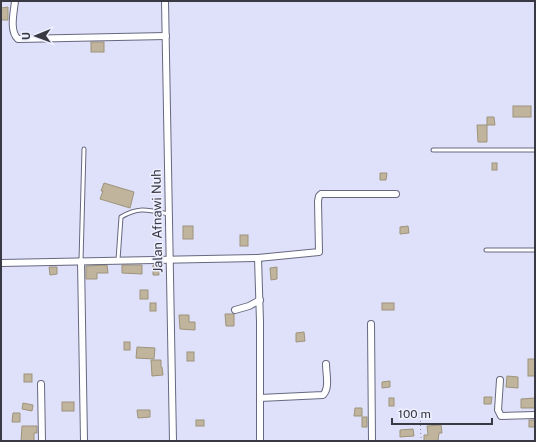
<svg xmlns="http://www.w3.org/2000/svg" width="536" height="442" viewBox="0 0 536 442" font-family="'Public Sans',sans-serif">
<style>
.building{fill:#c0b49c;stroke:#9d937b}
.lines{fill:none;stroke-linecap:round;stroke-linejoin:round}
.service-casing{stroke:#67687f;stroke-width:5}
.minor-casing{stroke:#67687f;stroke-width:8}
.path{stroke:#868799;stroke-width:1;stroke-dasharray:1 3;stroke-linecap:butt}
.service{stroke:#fff;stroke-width:3}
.minor{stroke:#fff;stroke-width:6}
.labels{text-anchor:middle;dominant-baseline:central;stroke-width:3;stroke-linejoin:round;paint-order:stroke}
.street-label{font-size:13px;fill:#383943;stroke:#eeefff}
</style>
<rect width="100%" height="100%" fill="#dfe1fb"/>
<g class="building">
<polygon points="8,7 8,20 1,20 1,8"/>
<rect x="91" y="42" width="13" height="10"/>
<rect x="513" y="106" width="18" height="11"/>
<polygon points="487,117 494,117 495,125 487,125"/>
<polygon points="477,125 487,125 487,142 478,142"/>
<rect x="492" y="163" width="5" height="7"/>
<polygon points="380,173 387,173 386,180 380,180"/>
<polygon points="104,183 134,192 130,208 100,199 103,191 101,191"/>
<rect x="183" y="226" width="10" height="13"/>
<polygon points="408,226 409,233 400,234 400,227"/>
<rect x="240" y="235" width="8" height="11"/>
<polygon points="158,264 159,275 153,275 153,265"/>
<polygon points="107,265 108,273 97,273 97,279 86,279 86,266"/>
<polygon points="122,265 142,265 142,274 122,273"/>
<polygon points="49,267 57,267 57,274 50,275"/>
<polygon points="277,267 277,279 271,280 270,268"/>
<rect x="140" y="290" width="8" height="9"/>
<rect x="150" y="303" width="6" height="8"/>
<rect x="382" y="303" width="12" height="7"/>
<polygon points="225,314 234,314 234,326 226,326"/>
<polygon points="179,315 189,315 189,322 195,322 195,330 180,329"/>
<polygon points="304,332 305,341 296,342 296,333"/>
<rect x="124" y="342" width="6" height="8"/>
<polygon points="137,347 155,348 154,359 136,358"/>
<rect x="187" y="352" width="7" height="9"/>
<rect x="528" y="359" width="7" height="17"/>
<polygon points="151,360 161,360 161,367 162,367 163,375 152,376"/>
<rect x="24" y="374" width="8" height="8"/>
<polygon points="507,376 518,377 518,388 506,387"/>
<polygon points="390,381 390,387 382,388 382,382"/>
<polygon points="484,397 492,397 491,404 484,404"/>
<rect x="389" y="398" width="5" height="8"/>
<polygon points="535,398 535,408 521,408 521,399"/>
<rect x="62" y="402" width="12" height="9"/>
<polygon points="23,403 33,405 32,411 22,409"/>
<polygon points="355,408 362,408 362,416 354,416"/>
<polygon points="137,410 150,410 150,417 138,418"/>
<polygon points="13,413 20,413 20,422 12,422"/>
<rect x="362" y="417" width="5" height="10"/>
<rect x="196" y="420" width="8" height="6"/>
<rect x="529" y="420" width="6" height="7"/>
<polygon points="441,425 442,433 439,433 438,441 424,441 424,435 428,435 427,426"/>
<polygon points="22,426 37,426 37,433 34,433 34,441 21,441"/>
<polygon points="413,429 414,436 400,437 400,430"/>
</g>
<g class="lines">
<defs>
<g id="service">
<polyline points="433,150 535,150"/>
<polyline points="486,250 535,250"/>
<path d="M118 260 121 217C139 206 149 210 169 214"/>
<polyline points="81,261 84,149"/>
</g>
<g id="minor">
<path d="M15 1C14 12 9 31 18 39L166 36"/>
<polyline points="165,1 173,441"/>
<polyline points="258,258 260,322 260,441"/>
<polyline points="81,261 84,441"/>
<polyline points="1,263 258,258 319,252 318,201 319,196 321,194 396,194"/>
<polyline points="235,310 249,306 260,300"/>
<polyline points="371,324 372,441"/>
<polyline points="500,380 498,410 501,416 535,415"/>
<polyline points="41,384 42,441"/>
<path d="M260 398 323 395C330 388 326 374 326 364"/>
</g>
</defs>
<use href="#service" class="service-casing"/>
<use href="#minor" class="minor-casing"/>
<polyline class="path" points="420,413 421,441"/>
<use href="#service" class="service"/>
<use href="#minor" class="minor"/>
</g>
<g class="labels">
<g class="street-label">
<text transform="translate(157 221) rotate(-91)">Jalan Afnawi Nuh</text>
</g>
</g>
<rect width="536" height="442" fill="none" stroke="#383943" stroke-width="4"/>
<g transform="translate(36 36) rotate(269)" stroke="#eeefff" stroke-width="3" paint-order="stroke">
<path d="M0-3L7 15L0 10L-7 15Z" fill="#383943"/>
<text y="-6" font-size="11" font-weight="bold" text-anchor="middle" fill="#383943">U</text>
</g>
<path d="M392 418v6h100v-6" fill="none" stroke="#383943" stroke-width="2"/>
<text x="398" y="418" font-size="12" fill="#383943" stroke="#eeefff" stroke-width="3" paint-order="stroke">100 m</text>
</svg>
